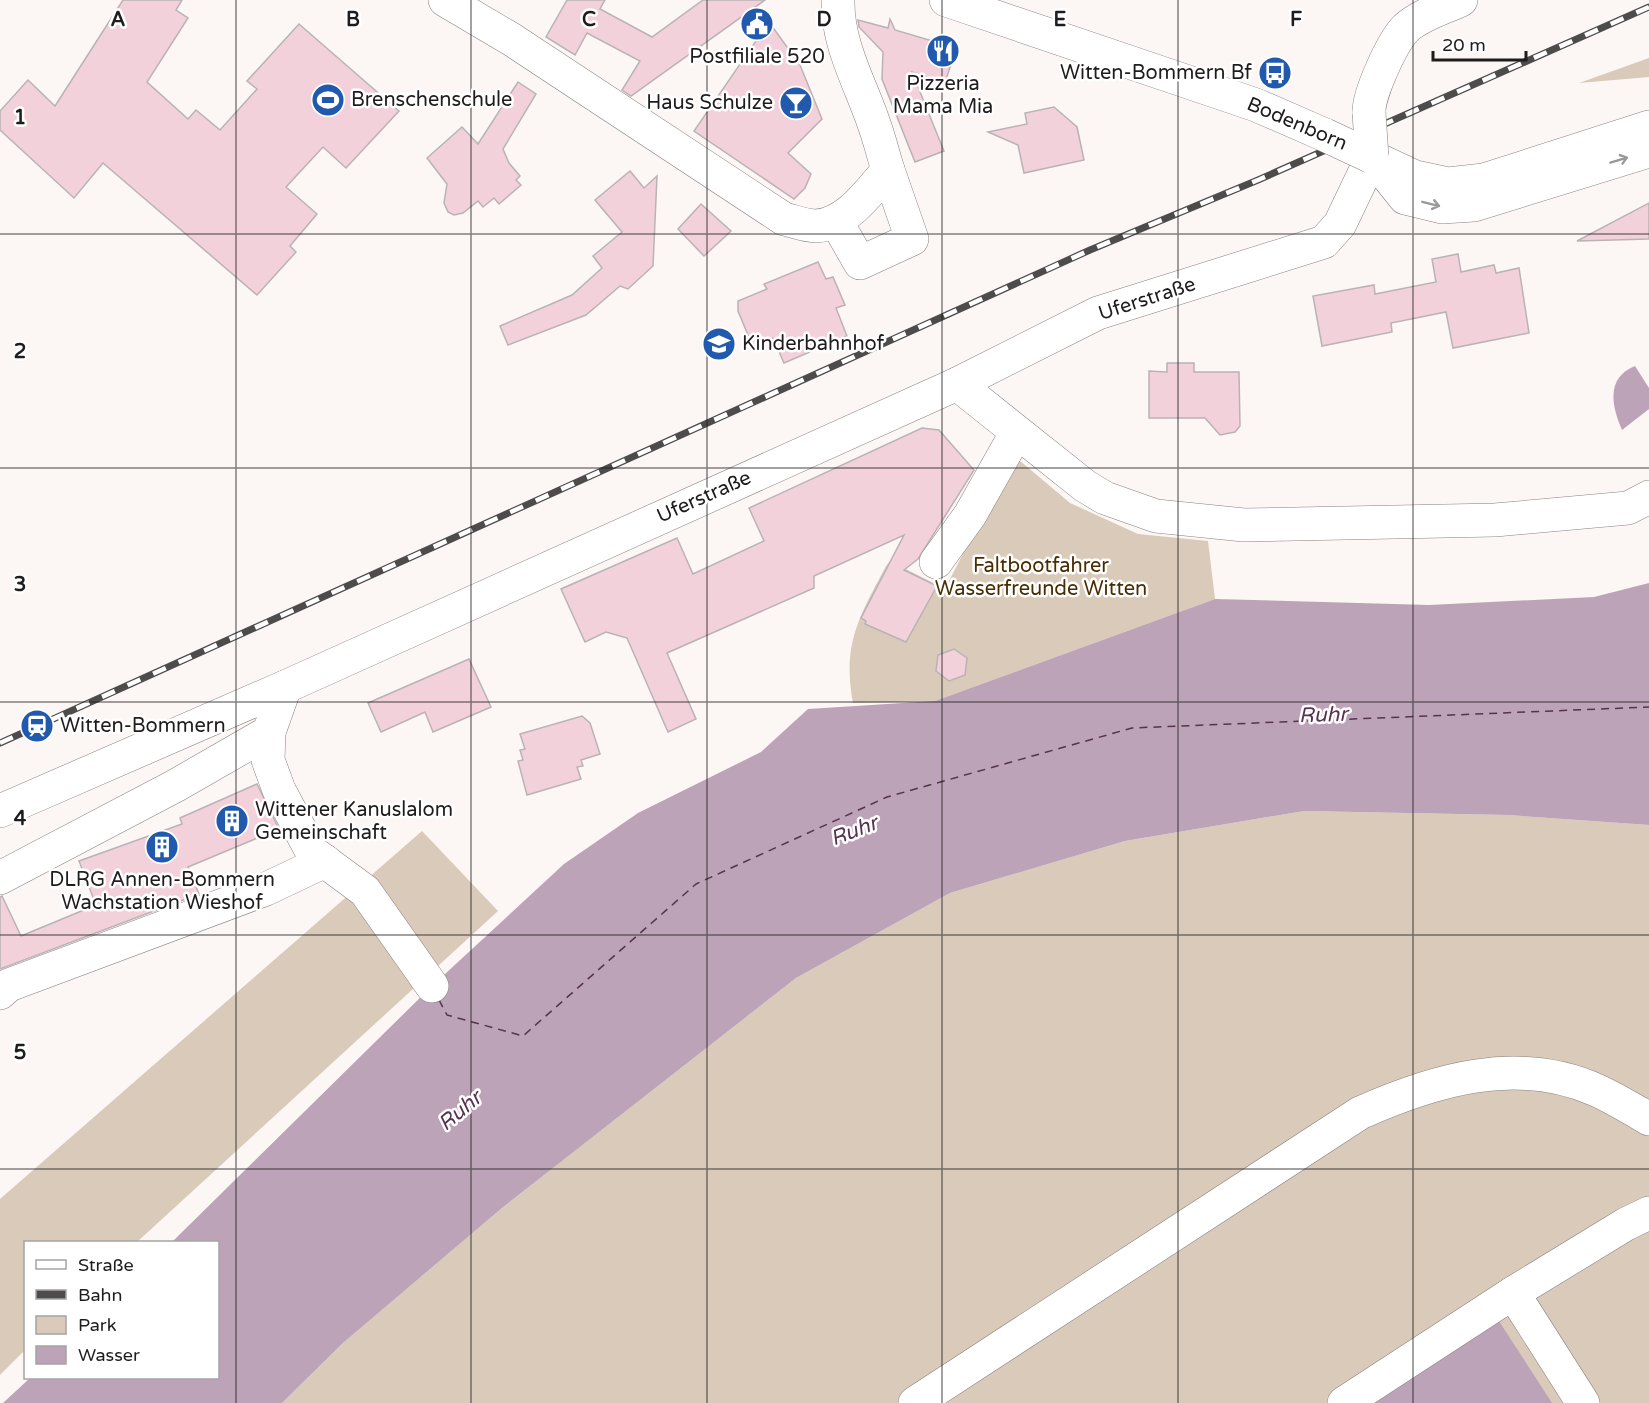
<svg xmlns="http://www.w3.org/2000/svg" width="1649" height="1403" viewBox="0 0 1649 1403" font-family="'Varela Round',sans-serif">
<style>
.green{fill:#d9cab9}
.water{fill:#bca3b7}
.lines{fill:none;stroke-linecap:round;stroke-linejoin:round}
.ferry{stroke:#573251;stroke-width:1.5;stroke-dasharray:8 6;stroke-linecap:butt}
.building{fill:#f3d1db;stroke:#b9b3b5;stroke-width:1.5}
.minor-casing{stroke:#888382;stroke-width:34}
.major-casing{stroke:#888382;stroke-width:34}
.minor{stroke:#fff;stroke-width:33}
.major{stroke:#fff;stroke-width:33}
.rail-casing{stroke:#4e4b4b;stroke-width:7}
.rail{stroke:#fff;stroke-width:4.5;stroke-dasharray:14;stroke-linecap:butt}
.minor-bridge-casing{stroke:#888382;stroke-width:34;stroke-linecap:butt}
.major-bridge-casing{stroke:#888382;stroke-width:34;stroke-linecap:butt}
.minor-bridge{stroke:#fff;stroke-width:33}
.major-bridge{stroke:#fff;stroke-width:33}
.oneway{stroke:#9a9999}
.grid{fill:none;stroke:#1e1c1c;stroke-width:1.5;stroke-opacity:0.55}
.labels{text-anchor:middle;dominant-baseline:central;stroke-width:5;stroke-linejoin:round;paint-order:stroke}
.poi-label{font-size:20px;fill:#1e1c1c;stroke:#fff;text-anchor:start}
.street-label{font-size:20px;fill:#1e1c1c;stroke:#fff}
.park-label{font-size:20px;fill:#492c00;stroke:#fff}
.water-label{font-size:21px;font-style:italic;fill:#573251;stroke:#fff}
.grid-label{font-size:20px;text-anchor:middle;font-weight:bold;fill:#1e1c1c;stroke:#fff;stroke-width:5;stroke-linejoin:round;paint-order:stroke}
</style>
<rect width="100%" height="100%" fill="#fcf6f5"/>
<g class="green">
<polygon points="1649,58 1649,77 1579,83"/>
<path d="M1013 455 1070 503 1138 534 1208 541 1215 599 935 701 853 703C842 644 859 617 886 566L890 561 945 589Z"/>
<polygon points="1304,811 1508,815 1649,825 1649,1403 282,1403 343,1343 502,1208 796,978 950,893 1125,841"/>
<polygon points="422,831 498,911 137,1242 26,1242 25,1350 0,1375 0,1199"/>
</g>
<g class="water">
<path d="M1635 366 1649 388V409L1622 430C1612 407 1605 378 1635 366Z"/>
<polygon points="1649,583 1649,825 1508,815 1304,811 1125,841 950,893 796,978 502,1208 343,1343 282,1403 3,1403 30,1378 218,1378 218,1242 172,1242 432,986 564,864 638,813 761,752 808,709 935,701 1215,599 1429,605 1594,597"/>
<polygon points="1495,1315 1552,1403 1359,1403"/>
</g>
<g class="lines">
<polyline class="ferry" points="439,1000 447,1015 523,1036 696,884 887,797 1132,728 1649,707"/>
</g>
<g class="building">
<polygon points="123,0 182,0 176,10 188,18 147,82 188,119 196,110 220,130 257,89 247,81 299,24 399,111 346,168 323,147 286,187 317,214 290,246 296,252 257,295 103,163 74,198 0,130 0,111 28,80 55,106"/>
<polygon points="567,0 605,0 600,9 652,37 703,0 765,0 631,96 622,90 640,61 587,33 575,55 546,37"/>
<polygon points="890,19 895,30 956,48 945,83 912,72 944,151 915,162 882,79 883,52 859,27 858,20 888,28"/>
<polygon points="769,22 800,65 822,119 788,153 811,174 805,188 794,199 694,131"/>
<polygon points="518,82 536,94 503,149 509,163 520,176 516,180 521,185 499,204 494,198 483,207 478,201 463,213 454,215 448,212 444,203 447,184 427,158 462,127 478,144"/>
<polygon points="1054,107 1077,127 1084,160 1024,173 1018,145 988,132 1027,124 1025,113"/>
<polygon points="630,171 644,188 657,176 653,266 628,289 620,286 586,315 508,345 500,326 572,295 602,268 593,256 622,232 595,200"/>
<polygon points="1649,203 1649,239 1577,241"/>
<polygon points="701,204 731,231 704,256 678,229"/>
<polygon points="1458,254 1461,272 1494,265 1496,273 1519,268 1529,333 1453,348 1446,312 1391,323 1392,332 1322,346 1313,296 1374,285 1375,294 1436,282 1432,259"/>
<polygon points="818,262 826,279 833,277 845,305 836,308 847,336 784,363 773,338 753,347 738,311 738,301 767,289 764,284"/>
<polygon points="1167,363 1194,363 1194,372 1239,372 1240,426 1235,432 1220,435 1205,418 1149,418 1149,371 1167,372"/>
<polygon points="922,428 939,430 974,470 918,559 904,570 937,586 906,642 865,624 866,621 861,618 904,535 814,576 814,588 667,653 696,719 668,732 627,638 606,632 585,642 561,589 677,538 693,574 764,541 749,508"/>
<polygon points="954,649 967,658 965,675 949,681 936,671 938,655"/>
<polygon points="469,659 491,707 433,732 425,712 381,732 368,703"/>
<polygon points="582,716 590,723 600,754 581,760 583,766 577,767 581,779 527,795 518,761 523,760 520,750 525,749 520,734"/>
<polygon points="257,784 279,829 188,867 199,894 0,969 0,897 2,896 21,936 96,905 79,861 182,824 180,818"/>
</g>
<g class="lines">
<defs>
<g id="minor">
<path d="M445 0 511 39 784 219C793 221 806 226 816 226 847 224 869 192 888 170 883 154 879 137 873 121 859 81 837 43 838 0"/>
<path d="M1369 113C1368 95 1392 42 1406 28 1420 15 1444 8 1461 0"/>
<polyline points="836,221 860,263 912,239 888,170"/>
<polyline points="957,384 1085,486 1105,498 1156,516 1244,525 1495,520 1628,508 1649,497"/>
<polyline points="936,562 970,515 1017,432"/>
<polyline points="285,687 269,732 268,760 279,790 312,852 365,891 432,986"/>
<polyline points="0,811 285,687 957,384 1098,313 1324,242 1340,224 1372,157 1405,198 1442,207 1474,205 1649,151"/>
<polyline points="0,878 175,786 269,732"/>
<polyline points="0,993 9,985 266,889 325,861"/>
<polyline points="1513,1293 1583,1403"/>
<path d="M915 1403 1360 1113C1434 1080 1517 1055 1596 1090 1614 1098 1632 1109 1649 1119"/>
<polyline points="1344,1403 1513,1293 1626,1224 1649,1213"/>
</g>
<g id="major">
<polyline points="946,0 1256,105 1325,135"/>
<polyline points="1372,157 1415,177 1448,184 1484,180 1649,127"/>
</g>
</defs>
<use href="#minor" class="minor-casing"/>
<use href="#major" class="major-casing"/>
<use href="#minor" class="minor"/>
<use href="#major" class="major"/>
<defs>
<polyline id="rail" points="0,743 1090,250 1258,180 1649,7"/>
</defs>
<use href="#rail" class="rail-casing"/>
<use href="#rail" class="rail"/>
<defs>
<polyline id="minor-bridge" points="1369,113 1372,157"/>
<polyline id="major-bridge" points="1325,135 1372,157"/>
</defs>
<use href="#minor-bridge" class="minor-bridge-casing"/>
<use href="#major-bridge" class="major-bridge-casing"/>
<use href="#minor-bridge" class="minor-bridge"/>
<use href="#major-bridge" class="major-bridge"/>
</g>
<defs><path id="oneway-shaft" d="M-6 0H5M1.5-3L5.5 0L1.5 3" fill="none" stroke-width="1.6" stroke-linecap="round" stroke-linejoin="round" transform="scale(1.5)"/></defs>
<g class="oneway">
<use href="#oneway-shaft" transform="translate(1619 160) rotate(-17)"/>
<use href="#oneway-shaft" transform="translate(1431 204) rotate(14)"/>
</g>
<path class="grid" d="M236 0V1403M471 0V1403M707 0V1403M942 0V1403M1178 0V1403M1413 0V1403M0 234H1649M0 468H1649M0 702H1649M0 935H1649M0 1169H1649"/>
<defs>
<symbol id="civic-disc" viewBox="-11 -11 22 22"><circle r="9.5" fill="#215aac" stroke="#fff"/><path d="M-.6-6.5H3V-4.5H.6V-3L4-1V1h2V6H-6V1h2V-1L-.6-3ZM-1.2 2.5V6h2.4V2.5Z" fill="#fff"/></symbol>
<symbol id="restaurant-disc" viewBox="-11 -11 22 22"><circle r="9.5" fill="#215aac" stroke="#fff"/><path d="M-5-6h1v4h1v-4h1v4h1v-4h1v5L-1.5 .5V6h-2V.5L-5-1ZM5-6V6H3V1.5H1.5Q1.5-4 5-6Z" fill="#fff"/></symbol>
<symbol id="bus-disc" viewBox="-11 -11 22 22"><circle r="9.5" fill="#215aac" stroke="#fff"/><path d="M-5-6H5V4H4V6H2V4H-2V6H-4V4H-5ZM-3.5-4V0h7V-4ZM-3.5 1.2v1.5H-2V1.2ZM2 1.2v1.5H3.5V1.2Z" fill="#fff"/></symbol>
<symbol id="stadium-disc" viewBox="-11 -11 22 22"><circle r="9.5" fill="#215aac" stroke="#fff"/><path d="M0-5a6.5 5 0 1 0 0 10a6.5 5 0 1 0 0-10ZM-3.5-1.8h7v3.6h-7Z" fill="#fff"/></symbol>
<symbol id="bar-disc" viewBox="-11 -11 22 22"><circle r="9.5" fill="#215aac" stroke="#fff"/><path d="M-6-5H6L.8 .8V4.5H3.5V6h-7V4.5H-.8V.8Z" fill="#fff"/></symbol>
<symbol id="school-disc" viewBox="-11 -11 22 22"><circle r="9.5" fill="#215aac" stroke="#fff"/><path d="M0-5L7-2L0 1L-7-2ZM-4 1L0 2.5L4 1V4Q0 6-4 4Z" fill="#fff"/></symbol>
<symbol id="station-disc" viewBox="-11 -11 22 22"><circle r="9.5" fill="#215aac" stroke="#fff"/><path d="M-3-6H3Q5-6 5-4V2Q5 4 3 4L4.5 6H3L1.5 4h-3L-3 6H-4.5L-3 4Q-5 4-5 2V-4Q-5-6-3-6ZM-3.5-4v3h7v-3ZM-3.5 1v1.5H-2V1ZM2 1v1.5H3.5V1Z" fill="#fff"/></symbol>
<symbol id="building-disc" viewBox="-11 -11 22 22"><circle r="9.5" fill="#215aac" stroke="#fff"/><path d="M-4-6H4V6H1V3H-1V6H-4ZM-2.5-4.3h1.7v1.8h-1.7ZM.8-4.3h1.7v1.8H.8ZM-2.5-1h1.7V.8h-1.7ZM.8-1h1.7V.8H.8Z" fill="#fff"/></symbol>
</defs>
<g fill-rule="evenodd">
<use href="#civic-disc" x="738" y="5" width="38" height="38"/>
<use href="#restaurant-disc" x="924" y="32" width="38" height="38"/>
<use href="#bus-disc" x="1256" y="54" width="38" height="38"/>
<use href="#stadium-disc" x="309" y="81" width="38" height="38"/>
<use href="#bar-disc" x="777" y="84" width="38" height="38"/>
<use href="#school-disc" x="700" y="325" width="38" height="38"/>
<use href="#station-disc" x="18" y="707" width="38" height="38"/>
<use href="#building-disc" x="213" y="802" width="38" height="38"/>
<use href="#building-disc" x="143" y="828" width="38" height="38"/>
</g>
<g class="labels">
<g class="poi-label">
<text x="757" y="57" text-anchor="middle">Postfiliale 520</text>
<text x="1252" y="73" text-anchor="end">Witten-Bommern Bf</text>
<text x="943" y="84" text-anchor="middle">Pizzeria<tspan x="943" dy="23">Mama Mia</tspan></text>
<text x="351" y="100">Brenschenschule</text>
<text x="773" y="103" text-anchor="end">Haus Schulze</text>
<text x="742" y="344">Kinderbahnhof</text>
<text x="60" y="726">Witten-Bommern</text>
<text x="255" y="810">Wittener Kanuslalom<tspan x="255" dy="23">Gemeinschaft</tspan></text>
<text x="162" y="880" text-anchor="middle">DLRG Annen-Bommern<tspan x="162" dy="23">Wachstation Wieshof</tspan></text>
</g>
<g class="street-label">
<text transform="translate(1297 124) rotate(23)">Bodenborn</text>
<text transform="translate(1147 299) rotate(-18)">Uferstraße</text>
<text transform="translate(704 497) rotate(-24)">Uferstraße</text>
</g>
<g class="park-label">
<text x="1041" y="566">Faltbootfahrer<tspan x="1041" dy="23">Wasserfreunde Witten</tspan></text>
</g>
<g class="water-label">
<text transform="translate(1323 715) rotate(-2)">Ruhr</text>
<text transform="translate(854 831) rotate(-21)">Ruhr</text>
<text transform="translate(460 1111) rotate(-40)">Ruhr</text>
</g>
</g>
<g class="grid-label">
<text x="118" y="26">A</text>
<text x="353" y="26">B</text>
<text x="589" y="26">C</text>
<text x="824" y="26">D</text>
<text x="1060" y="26">E</text>
<text x="1296" y="26">F</text>
<text x="20" y="124">1</text>
<text x="20" y="358">2</text>
<text x="20" y="591">3</text>
<text x="20" y="825">4</text>
<text x="20" y="1059">5</text>
</g>
<rect x="24" y="1241" width="195" height="138" fill="#ffffff" stroke="#a5a4a4" stroke-width="1.5"/>
<rect x="36" y="1260" width="30" height="9" fill="#ffffff" stroke="#a5a4a4" stroke-width="1.5"/>
<text x="78" y="1271" font-size="18" fill="#1e1c1c">Straße</text>
<rect x="36" y="1290" width="30" height="9" fill="#4e4b4b" stroke="#a5a4a4" stroke-width="1.5"/>
<text x="78" y="1301" font-size="18" fill="#1e1c1c">Bahn</text>
<rect x="36" y="1316" width="30" height="18" fill="#d9cab9" stroke="#a5a4a4" stroke-width="1.5"/>
<text x="78" y="1331" font-size="18" fill="#1e1c1c">Park</text>
<rect x="36" y="1346" width="30" height="18" fill="#bca3b7" stroke="#a5a4a4" stroke-width="1.5"/>
<text x="78" y="1361" font-size="18" fill="#1e1c1c">Wasser</text>
<path d="M1433 51v9h93v-9" fill="none" stroke="#1e1c1c" stroke-width="3"/>
<text x="1442" y="51" font-size="18" fill="#1e1c1c" stroke="#ffffff" stroke-width="4.5" paint-order="stroke">20 m</text>
</svg>
